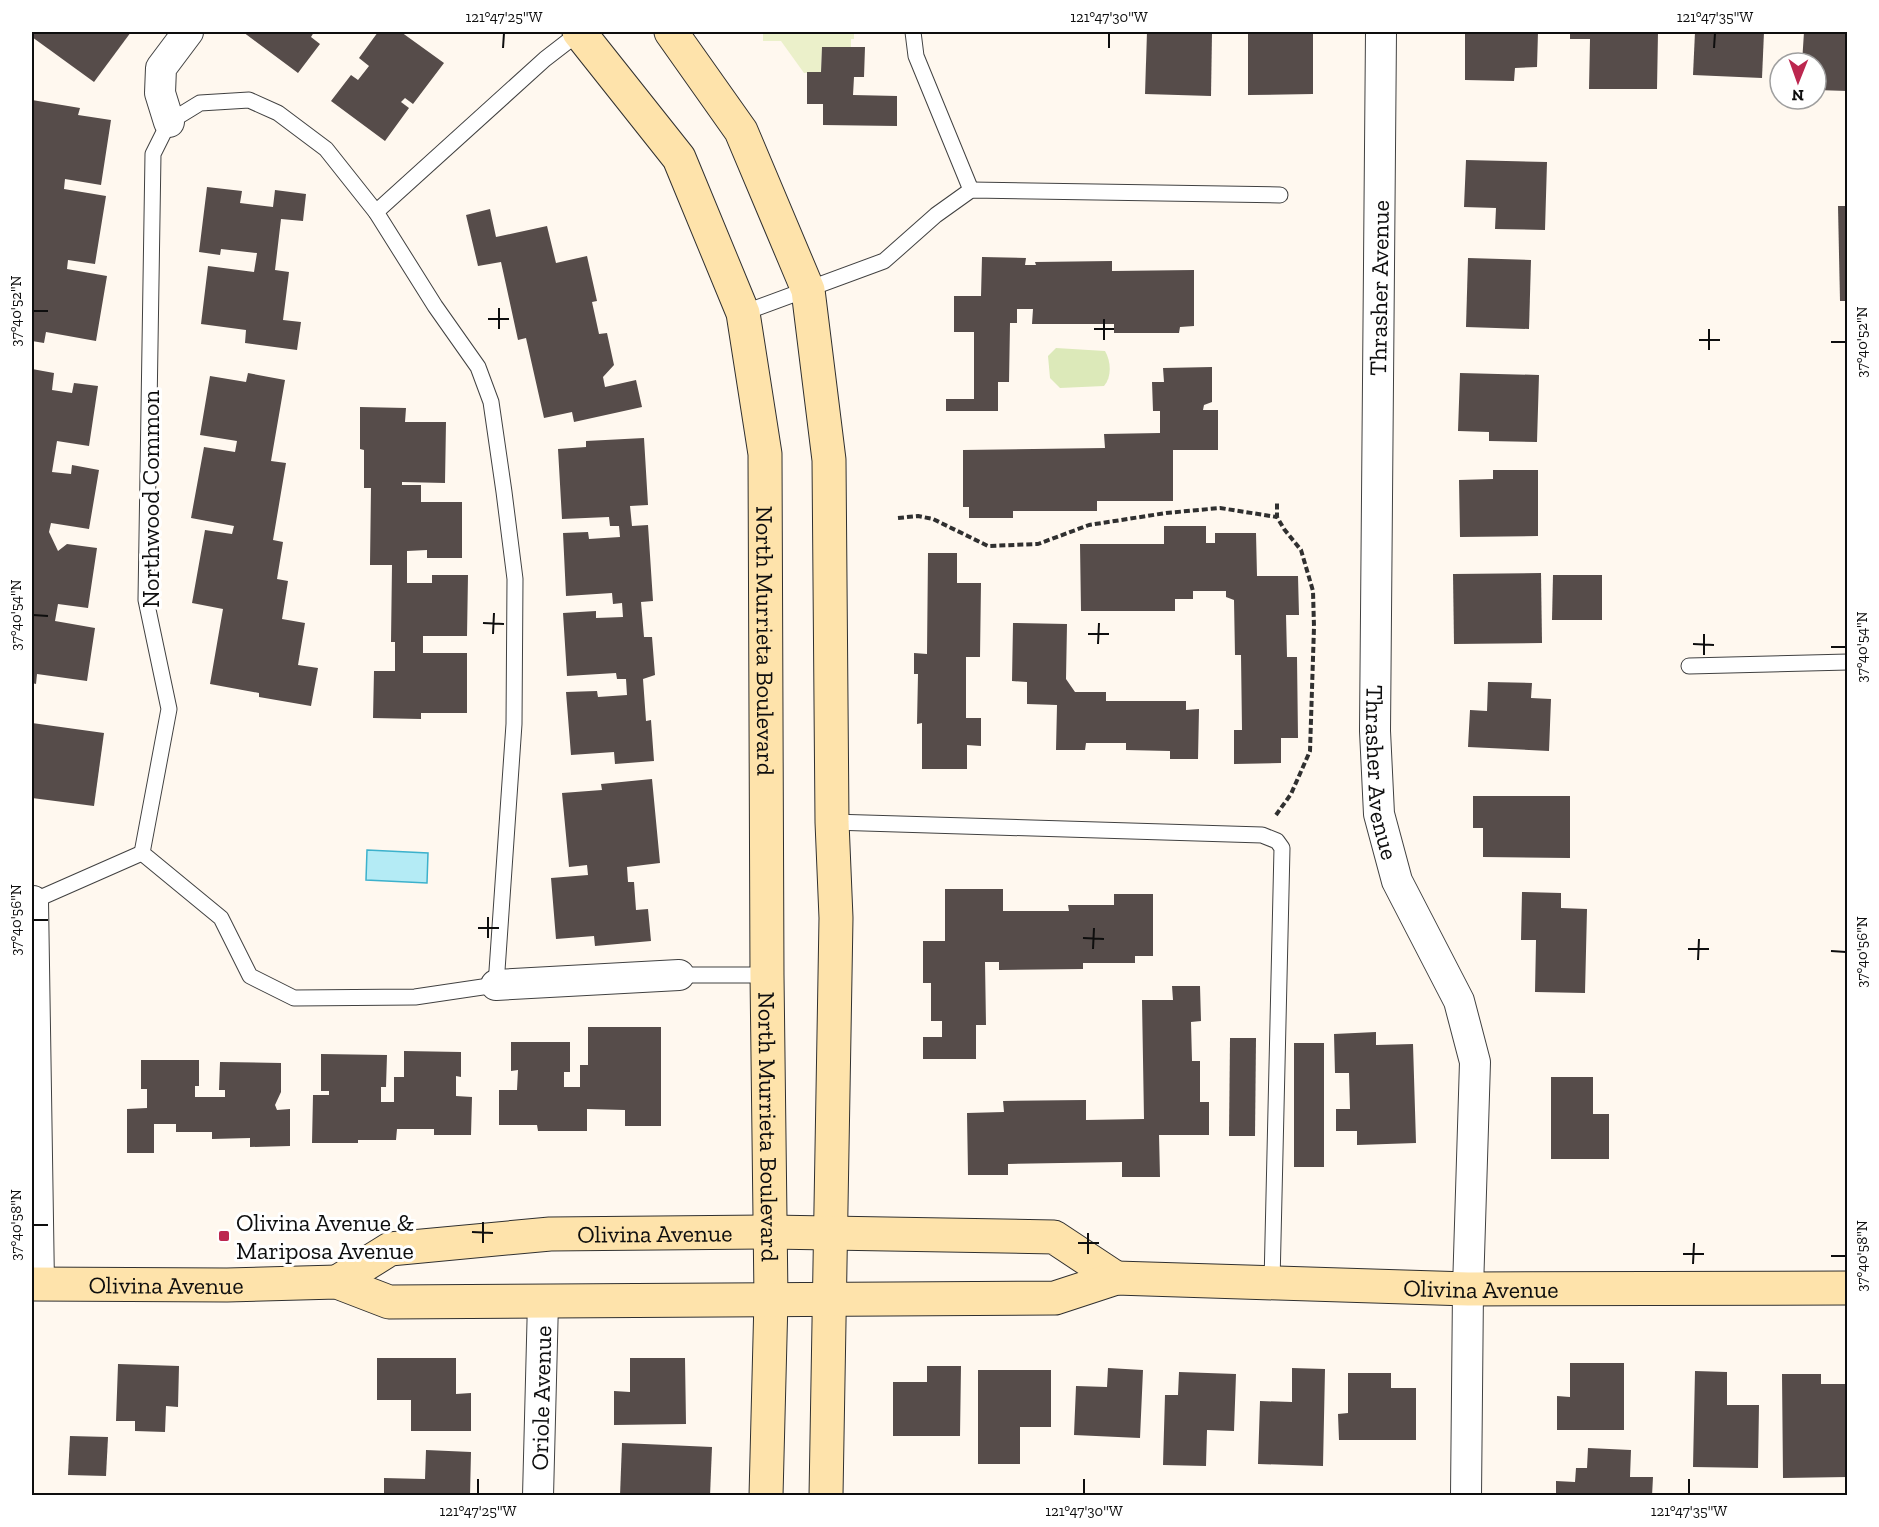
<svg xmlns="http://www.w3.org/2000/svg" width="1879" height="1527" viewBox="0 0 1879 1527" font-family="'Zilla Slab',serif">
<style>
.green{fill:#dce9b9}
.pitch{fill:#ebf0ca}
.water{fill:#b4ebf5;stroke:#3cb1cc;stroke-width:1.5}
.building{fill:#564c4a}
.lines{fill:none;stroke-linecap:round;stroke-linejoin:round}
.lane-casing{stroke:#414141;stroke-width:17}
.street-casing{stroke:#414141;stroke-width:32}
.secondary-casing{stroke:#303030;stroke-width:35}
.path{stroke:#303030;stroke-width:4;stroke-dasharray:6 3;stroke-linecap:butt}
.lane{stroke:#fff;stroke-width:15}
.street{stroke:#fff;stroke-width:30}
.secondary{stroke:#fee3ab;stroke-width:33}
.ticks{fill:none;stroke:#0e0e0e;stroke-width:2}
.poi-dot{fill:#bc274f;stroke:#fff;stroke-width:2}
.labels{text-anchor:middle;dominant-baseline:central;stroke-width:6;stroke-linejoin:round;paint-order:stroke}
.street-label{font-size:24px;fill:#0e0e0e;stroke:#fff}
.poi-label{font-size:24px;fill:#0e0e0e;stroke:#fff;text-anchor:start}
.neatline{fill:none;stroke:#0e0e0e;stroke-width:2}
.ticks-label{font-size:15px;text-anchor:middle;fill:#0e0e0e}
</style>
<rect width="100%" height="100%" fill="#fff8ef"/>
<path class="green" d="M1056 348 1105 351C1111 361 1112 377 1104 386L1060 388 1050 378 1048 356Z"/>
<polygon class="pitch" points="763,32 854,32 854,39 851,39 851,47 822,47 821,72 804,73 781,41 763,41"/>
<polygon class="water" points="367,850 428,853 427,883 366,880"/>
<g class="building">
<polygon points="32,32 131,32 94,82 32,37"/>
<polygon points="243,32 314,32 311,37 320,44 298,73"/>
<polygon points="378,32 401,32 444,63 413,104 405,98 401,102 409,108 385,141 331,101 351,75 358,80 369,66 359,58"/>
<polygon points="1147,32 1212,32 1211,96 1145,94"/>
<polygon points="1248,32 1313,32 1313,94 1248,95"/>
<polygon points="1465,32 1538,32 1537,67 1515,68 1514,81 1465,80"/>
<polygon points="1570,32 1658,32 1657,89 1589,89 1590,39 1570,39"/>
<polygon points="1695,32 1764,32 1762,78 1693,75"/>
<polygon points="1804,32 1848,32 1848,91 1816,90 1816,63 1802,63"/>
<polygon points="822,47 865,47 864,77 854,77 853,95 897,96 897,126 823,125 823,104 807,104 807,72 821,72"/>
<polygon points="32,100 80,108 78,115 111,120 101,185 65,179 64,189 106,196 95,264 68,260 67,269 107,276 96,341 46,332 44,343 32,341"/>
<polygon points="1466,160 1547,162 1545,230 1495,229 1496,208 1464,207"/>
<polygon points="207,187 242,191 240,203 273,207 275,190 306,194 303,221 281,219 275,270 289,272 283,320 301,322 297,350 245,343 246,330 201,324 208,266 254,272 257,253 221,249 220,255 199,252"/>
<polygon points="1838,206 1848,206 1848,301 1840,301"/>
<polygon points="490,209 496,237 547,226 556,263 587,256 597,301 592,302 599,334 607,333 614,365 603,377 605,387 636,380 642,407 574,422 572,412 544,418 526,338 518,340 501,262 478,266 466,215"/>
<polygon points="982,257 1026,258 1025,265 1036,265 1035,262 1112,261 1112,271 1194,270 1194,326 1180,327 1179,333 1114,333 1114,324 1032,324 1033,309 1017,309 1017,323 1010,323 1009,382 998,382 998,411 946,411 946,399 974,399 974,332 954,332 954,296 981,296"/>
<polygon points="1468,258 1531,260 1529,329 1466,327"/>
<polygon points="1212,367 1212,402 1204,405 1203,410 1218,410 1218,450 1173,450 1173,501 1097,501 1097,511 1013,511 1013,518 969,518 969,507 963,507 963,450 1105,448 1104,434 1160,433 1160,411 1153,411 1152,382 1164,382 1163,368"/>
<polygon points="32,369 54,373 52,390 72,393 74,383 98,386 89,446 57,441 52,472 71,474 72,465 99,470 89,529 51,523 49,532 58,551 67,544 97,548 88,608 58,604 55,621 95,628 87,681 37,674 36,684 32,683"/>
<polygon points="248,373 285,380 271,461 286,463 273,540 283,542 277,579 288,581 282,619 305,623 298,665 318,668 311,706 259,697 259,693 210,684 223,609 192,603 205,530 232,534 234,526 191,518 204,447 235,452 237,441 200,435 210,376 246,382"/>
<polygon points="1460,373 1539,375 1537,442 1489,441 1489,432 1458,431"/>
<polygon points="360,407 406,408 405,422 446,422 445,483 402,482 402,485 421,485 421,502 462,502 462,558 427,558 427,550 407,551 407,583 432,583 432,575 468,575 467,636 423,636 423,653 467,653 467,713 421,713 421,719 373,718 374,671 395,671 395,642 391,642 392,565 370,565 371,488 364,488 364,450 360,449"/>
<polygon points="644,438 648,505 630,506 632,526 648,525 653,601 641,602 644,637 652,637 655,675 643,679 646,721 651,720 654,761 615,764 614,752 571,755 566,692 597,691 598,697 627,695 626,679 617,679 616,673 567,676 563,613 596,611 596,618 623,617 622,603 613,604 612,593 566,596 563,533 588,532 589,539 620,537 619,526 610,526 609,517 562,519 558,449 586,447 586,441"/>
<polygon points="1493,470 1538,470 1538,536 1460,537 1459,480 1493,479"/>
<polygon points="1164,526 1206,526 1206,543 1215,543 1215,533 1256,533 1257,576 1298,576 1299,615 1286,615 1287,657 1297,657 1298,738 1281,738 1281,763 1234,764 1234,730 1242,730 1241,655 1235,655 1234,600 1226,597 1226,591 1193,591 1193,599 1175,599 1175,611 1081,611 1080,544 1164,544"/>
<polygon points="928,553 957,553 957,583 981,583 980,657 966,657 966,718 981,718 981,746 967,745 967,769 922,769 922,723 917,724 918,674 914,674 914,653 927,654"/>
<polygon points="1541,573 1542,643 1454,644 1453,574"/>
<polygon points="1553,575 1602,575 1602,620 1552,620"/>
<polygon points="1013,623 1067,624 1066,679 1075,692 1106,692 1106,701 1186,701 1186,710 1199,709 1198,759 1170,759 1170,751 1126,750 1126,743 1086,743 1085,750 1056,750 1057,705 1027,704 1027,682 1012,681"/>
<polygon points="1488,682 1532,683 1531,698 1551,699 1549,751 1468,747 1470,710 1487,711"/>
<polygon points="32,723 104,733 94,806 32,798"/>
<polygon points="652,779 660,863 627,867 628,882 634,882 636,910 648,909 651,941 595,946 594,936 556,939 551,878 588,875 587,865 569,867 562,793 602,790 601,784"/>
<polygon points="1473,796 1570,796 1570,858 1483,857 1483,828 1473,828"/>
<polygon points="945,889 1003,889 1003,911 1069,911 1068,905 1114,905 1114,894 1153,894 1153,956 1135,956 1135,963 1083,963 1083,969 999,970 999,962 985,962 986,1025 976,1025 976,1059 923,1059 923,1037 942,1037 942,1021 931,1021 931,983 923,983 923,941 945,941"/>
<polygon points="1522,892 1561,893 1561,908 1587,909 1585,993 1535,992 1536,940 1521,940"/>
<polygon points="1172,986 1200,986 1201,1021 1191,1022 1192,1061 1200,1061 1200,1102 1209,1102 1209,1135 1159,1135 1160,1177 1122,1177 1122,1162 1008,1164 1008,1175 968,1175 967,1113 1004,1112 1003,1101 1086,1100 1086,1120 1144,1119 1142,1000 1173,1000"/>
<polygon points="588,1027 661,1027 661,1126 625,1126 625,1110 587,1109 587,1131 538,1131 537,1125 499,1125 499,1090 517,1090 518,1070 511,1071 511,1042 570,1042 570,1072 564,1072 564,1087 580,1087 580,1065 588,1065"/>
<polygon points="1376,1032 1376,1045 1413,1044 1416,1143 1357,1145 1357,1131 1336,1131 1336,1109 1350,1109 1349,1073 1335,1073 1334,1034"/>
<polygon points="1230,1038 1256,1038 1255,1136 1229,1136"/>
<rect x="1294" y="1043" width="30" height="124"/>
<polygon points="404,1051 461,1052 461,1077 456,1076 456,1096 472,1097 471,1135 434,1135 434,1129 397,1129 396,1140 358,1140 358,1143 312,1143 313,1095 329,1095 329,1091 321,1091 321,1054 387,1055 386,1087 381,1087 381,1102 394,1102 394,1077 404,1077"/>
<polygon points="141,1060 199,1060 199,1086 195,1086 195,1097 225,1097 225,1090 219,1090 220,1062 281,1063 281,1092 275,1105 277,1110 290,1109 290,1146 250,1147 250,1138 212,1139 212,1132 176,1132 176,1124 154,1124 154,1153 127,1153 127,1109 147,1108 147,1089 141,1089"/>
<polygon points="1551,1077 1593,1077 1593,1114 1609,1114 1609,1159 1551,1159"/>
<polygon points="377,1358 456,1358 456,1394 471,1393 471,1431 411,1431 411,1400 377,1400"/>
<polygon points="630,1358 685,1358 686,1424 614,1425 614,1391 630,1392"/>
<polygon points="1570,1363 1624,1363 1624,1430 1557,1430 1557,1396 1570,1397"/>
<polygon points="118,1364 179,1366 178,1407 166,1406 165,1432 135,1431 135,1421 116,1421"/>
<polygon points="927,1366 961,1366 960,1436 893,1436 893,1382 927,1382"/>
<polygon points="1108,1368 1143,1370 1140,1438 1074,1435 1076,1386 1107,1387"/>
<polygon points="1292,1368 1325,1369 1323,1466 1258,1464 1260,1401 1292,1402"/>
<polygon points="978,1370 1051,1370 1051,1427 1020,1427 1020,1464 978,1464"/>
<polygon points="1695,1371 1727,1372 1727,1405 1759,1405 1758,1468 1693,1467"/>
<polygon points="1179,1372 1236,1374 1234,1431 1207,1430 1206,1466 1163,1465 1165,1395 1178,1395"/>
<polygon points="1348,1373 1391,1373 1391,1388 1416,1388 1416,1440 1339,1440 1338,1414 1348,1413"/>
<polygon points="1782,1374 1821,1374 1821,1384 1848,1384 1848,1477 1783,1478"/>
<polygon points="70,1436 108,1437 106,1476 68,1475"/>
<polygon points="622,1443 712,1447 710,1496 620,1496"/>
<polygon points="1588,1448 1631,1450 1630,1477 1653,1477 1652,1496 1556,1496 1556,1481 1575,1482 1576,1468 1587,1468"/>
<polygon points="426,1450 471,1452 470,1496 384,1496 384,1478 425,1479"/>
</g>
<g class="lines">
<defs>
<g id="lane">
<polyline points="913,32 916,56 971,190"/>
<polygon points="249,100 278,113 326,149 376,212 435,306 478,367 491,402 504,492 515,579 514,724 496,985 415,997 294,998 250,976 221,918 142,853 169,709 146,600 153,154 169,122 200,103"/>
<polyline points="376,212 545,59 580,32"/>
<polyline points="743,313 884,261 936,215 971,190 1280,195"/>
<polyline points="1689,666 1848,662"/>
<polyline points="832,822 1262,835 1277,841 1282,848 1272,1283"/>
<polyline points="33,901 142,853"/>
<polyline points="679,975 767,975"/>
</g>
<g id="street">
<path id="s1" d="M1381 32 1375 731 1379 814 1397 881 1459 1001 1475 1062 1468 1289 1466 1496"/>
<polyline points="169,122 160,93 161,68 188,32"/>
<polyline points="32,901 33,901 39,1284"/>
<polyline points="496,985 679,975"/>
<path id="s2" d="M538 1496 543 1302"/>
</g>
<g id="secondary">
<path id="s3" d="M579 32 679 158 743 313 765 454 767 975 771 1299 766 1496"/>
<polyline points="671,32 741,131 808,290 829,460 832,822 836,918 826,1496"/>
<path id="s4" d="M337 1282 390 1249 550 1234 771 1232 1054 1237 1116 1278"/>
<path id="s5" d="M32 1284 227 1285 337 1282 389 1302 1055 1298 1116 1278 1468 1289 1848 1288"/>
</g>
</defs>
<use href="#lane" class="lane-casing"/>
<use href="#street" class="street-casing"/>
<use href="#secondary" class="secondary-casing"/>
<g class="path">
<polyline points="898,518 918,516 933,519 988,546 1038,544 1089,525 1166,513 1220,508 1277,517"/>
<polyline points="1276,815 1291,794 1310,751 1314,627 1313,591 1301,550 1284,529 1277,517 1277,502"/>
</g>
<use href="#lane" class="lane"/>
<use href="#street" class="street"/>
<use href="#secondary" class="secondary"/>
</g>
<path class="ticks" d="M503 48 504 33M1109 48V33M1714 48 1715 33M33 311H48M488 319H509M499 329V308M1094 329H1114M1104 340V319M1699 340H1720M1831 342H1846M1709 350V329M33 615 48 616M483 623 504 624M493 634 494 613M1088 634H1109M1098 644 1099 623M1693 644 1714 645M1831 647H1846M1704 655V634M33 920H48M478 928H499M488 938V917M1083 938 1104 939M1093 949 1094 928M1688 949H1709M1831 951 1846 952M1698 960 1699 939M33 1225H48M472 1232 493 1233M483 1243V1222M1078 1243H1099M1088 1254V1233M1683 1254H1704M1831 1256H1846M1693 1264 1694 1243M478 1494V1479M1084 1494V1479M1689 1494V1479"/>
<rect class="poi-dot" x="218" y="1230" width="12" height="12" rx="3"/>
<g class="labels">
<g class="street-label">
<text transform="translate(1379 288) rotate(-89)">Thrasher Avenue</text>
<text transform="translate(150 499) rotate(-90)">Northwood Common</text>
<text stroke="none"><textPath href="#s3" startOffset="658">North Murrieta Boulevard</textPath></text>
<text stroke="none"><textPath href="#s1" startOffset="741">Thrasher Avenue</textPath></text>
<text stroke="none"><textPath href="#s3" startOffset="1144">North Murrieta Boulevard</textPath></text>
<text stroke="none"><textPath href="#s4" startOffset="328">Olivina Avenue</textPath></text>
<text stroke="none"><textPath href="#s5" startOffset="134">Olivina Avenue</textPath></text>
<text stroke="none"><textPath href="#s5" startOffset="1456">Olivina Avenue</textPath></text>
<text stroke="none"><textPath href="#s2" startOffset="98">Oriole Avenue</textPath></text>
</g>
<g class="poi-label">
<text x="236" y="1222">Olivina Avenue &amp;<tspan x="236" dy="28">Mariposa Avenue</tspan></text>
</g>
</g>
<rect width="1879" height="1527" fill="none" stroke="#ffffff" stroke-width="66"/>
<g transform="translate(1798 81) rotate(181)"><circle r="28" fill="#ffffff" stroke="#9f9f9f" stroke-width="1.5"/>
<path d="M0-4.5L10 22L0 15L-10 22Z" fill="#bc274f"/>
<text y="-9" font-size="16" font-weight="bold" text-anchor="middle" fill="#0e0e0e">N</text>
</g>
<rect x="33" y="33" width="1813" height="1461" class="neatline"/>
<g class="ticks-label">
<text x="504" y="22">121°47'25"W</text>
<text x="1109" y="22">121°47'30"W</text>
<text x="1715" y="22">121°47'35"W</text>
<text transform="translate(16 311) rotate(-90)" y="5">37°40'52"N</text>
<text transform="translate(1862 342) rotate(-90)" y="5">37°40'52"N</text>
<text transform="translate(16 615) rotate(-90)" y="5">37°40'54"N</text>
<text transform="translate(1862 647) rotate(-90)" y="5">37°40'54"N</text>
<text transform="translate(16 920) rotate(-90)" y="5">37°40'56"N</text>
<text transform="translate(1862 952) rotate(-90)" y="5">37°40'56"N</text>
<text transform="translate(16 1225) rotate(-90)" y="5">37°40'58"N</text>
<text transform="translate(1862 1256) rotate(-90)" y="5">37°40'58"N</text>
<text x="478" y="1516">121°47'25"W</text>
<text x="1084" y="1516">121°47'30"W</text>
<text x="1689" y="1516">121°47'35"W</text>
</g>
</svg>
